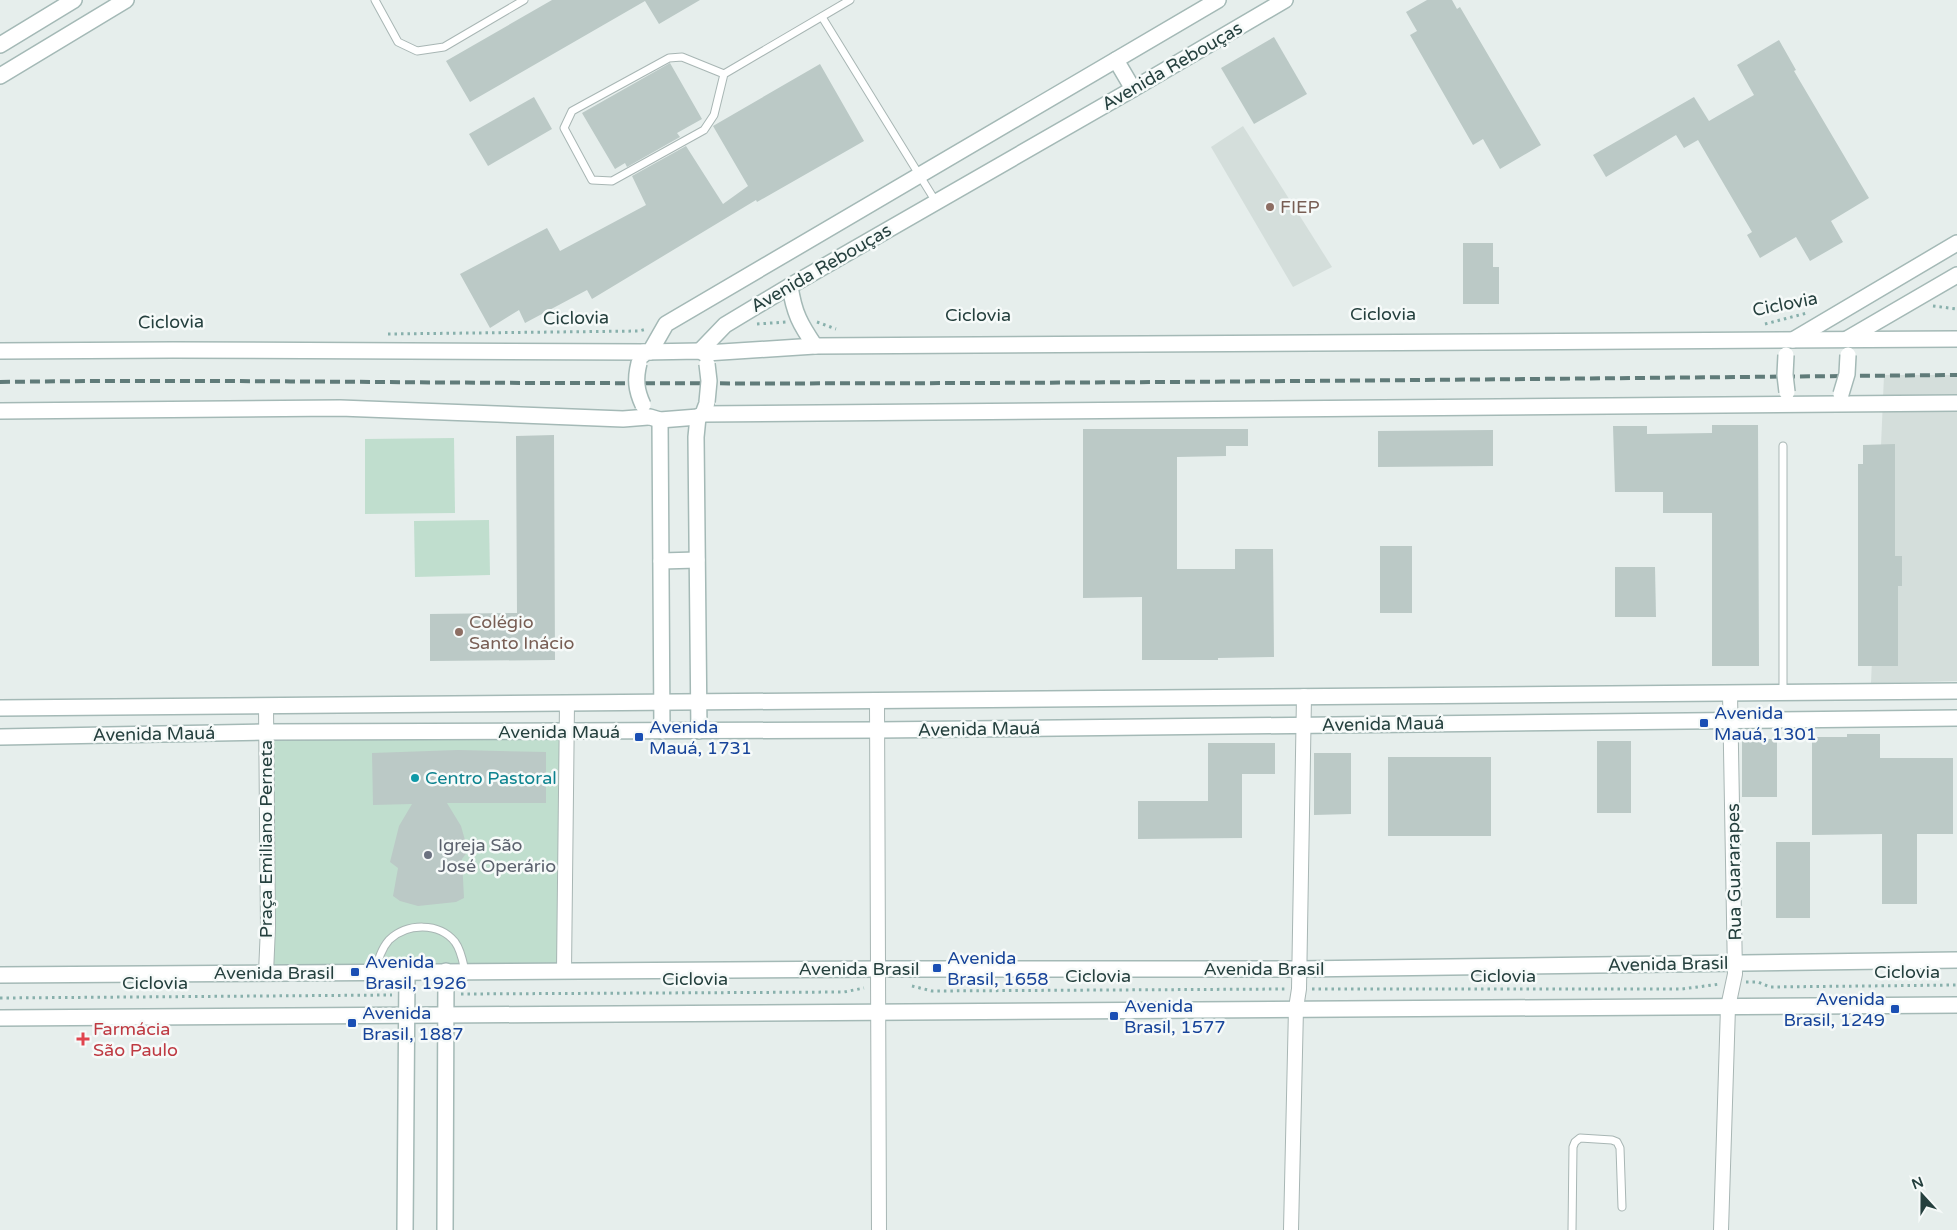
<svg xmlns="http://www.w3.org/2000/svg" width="1957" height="1230" viewBox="0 0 1957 1230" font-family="'Varela Round',sans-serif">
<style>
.built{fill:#d4dedb}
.green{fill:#c0dece}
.building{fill:#bbc9c6}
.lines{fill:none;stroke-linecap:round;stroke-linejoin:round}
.service-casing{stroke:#a8b6b4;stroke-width:9}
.minor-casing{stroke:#a8b6b4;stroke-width:16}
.secondary-casing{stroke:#a4b9b6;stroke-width:18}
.path{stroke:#88b0ac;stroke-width:3;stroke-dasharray:2.5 4;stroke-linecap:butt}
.service{stroke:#fff;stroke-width:7}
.minor{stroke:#fff;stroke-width:14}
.secondary{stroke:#fff;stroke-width:15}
.rail{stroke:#607b79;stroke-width:4;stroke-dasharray:10 5;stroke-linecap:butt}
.secondary-bridge-casing{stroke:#a4b9b6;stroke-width:18;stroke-linecap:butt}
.secondary-bridge{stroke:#fff;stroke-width:15}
.education-dot{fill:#8d6e63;stroke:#f6faf9;stroke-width:2}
.transit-dot{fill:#1a4fb4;stroke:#f6faf9;stroke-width:2}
.culture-dot{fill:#0f9aa8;stroke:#f6faf9;stroke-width:2}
.worship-dot{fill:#6b7280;stroke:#f6faf9;stroke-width:2}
.health-dot{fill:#e0444e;stroke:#f6faf9;stroke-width:2}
.labels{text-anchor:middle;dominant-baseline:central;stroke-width:5;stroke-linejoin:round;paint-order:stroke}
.street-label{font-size:18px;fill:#25403e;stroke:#f6faf9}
.education-label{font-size:18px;fill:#785e54;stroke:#f6faf9;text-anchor:start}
.transit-label{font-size:18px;fill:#164399;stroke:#f6faf9;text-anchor:start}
.culture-label{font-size:18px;fill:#0d838f;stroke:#f6faf9;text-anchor:start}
.worship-label{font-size:18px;fill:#5b616d;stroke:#f6faf9;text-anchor:start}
.health-label{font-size:18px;fill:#be3a42;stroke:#f6faf9;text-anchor:start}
</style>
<rect width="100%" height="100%" fill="#e6eeec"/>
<g class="built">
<polygon points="1243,126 1332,267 1293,287 1211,147"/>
<polygon points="1884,375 1957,375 1957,681 1871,683"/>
</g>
<g class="green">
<polygon points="454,438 455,513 365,514 365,439"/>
<polygon points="489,520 490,575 415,577 414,521"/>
<polygon points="567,731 564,971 266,973 265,732"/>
</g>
<g class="building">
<polygon points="552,0 700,0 659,24 645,1 470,102 446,61"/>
<polygon points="1427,0 1452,0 1457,9 1460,7 1541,145 1500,169 1483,139 1473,145 1410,35 1417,31 1406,12"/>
<polygon points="1274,37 1307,94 1254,124 1221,68"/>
<polygon points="1779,40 1796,70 1794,71 1869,198 1831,221 1843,242 1810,261 1796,237 1760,258 1747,235 1752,232 1698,140 1684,148 1676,135 1606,177 1593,155 1694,97 1709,121 1754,95 1737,65"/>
<polygon points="670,63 702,119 677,133 680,137 627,167 625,163 615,169 582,113"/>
<polygon points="820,64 864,141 757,202 756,200 592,299 587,290 525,323 519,310 490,328 460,274 547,228 560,251 646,205 632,176 686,146 723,204 748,186 713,126"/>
<polygon points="534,97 552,129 488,166 469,134"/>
<polygon points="1463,243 1493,243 1493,267 1499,267 1499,304 1463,304"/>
<polygon points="1712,425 1758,425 1759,666 1712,666 1712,513 1663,513 1663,492 1615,492 1613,426 1647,426 1647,434 1712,433"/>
<polygon points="1083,429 1248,429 1248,446 1226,446 1226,456 1177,457 1177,569 1235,569 1235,549 1273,549 1274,657 1218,658 1218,660 1142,660 1142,597 1083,598"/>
<polygon points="1493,430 1493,466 1378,467 1378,431"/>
<polygon points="554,435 555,660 430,661 430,614 517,613 516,436"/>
<polygon points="1895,444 1895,556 1902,556 1902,586 1898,586 1898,666 1858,666 1858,464 1863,464 1863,445"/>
<rect x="1380" y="546" width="32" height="67"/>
<polygon points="1615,567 1655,567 1656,617 1615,617"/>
<polygon points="1847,734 1880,734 1880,758 1953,758 1953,834 1917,834 1917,904 1882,904 1882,834 1812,835 1812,737 1847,737"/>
<rect x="1742" y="739" width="35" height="58"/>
<rect x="1597" y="741" width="34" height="72"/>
<polygon points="1208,743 1275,743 1275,774 1242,774 1242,838 1138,839 1138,801 1208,801"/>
<polygon points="458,750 546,752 546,803 447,803 461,826 468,851 462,859 464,898 456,902 418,906 400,901 393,896 398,868 390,862 399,826 412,804 373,805 372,753"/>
<polygon points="1314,753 1351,753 1351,814 1314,815"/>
<rect x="1388" y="757" width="103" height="79"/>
<rect x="1776" y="842" width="34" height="76"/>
</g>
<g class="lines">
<defs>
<g id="service">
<polyline points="375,0 398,42 417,51 444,47 524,0"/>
<polyline points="822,17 936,202"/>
<polyline points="724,74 714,115 704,130 612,181 592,180 564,128 572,111 669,58 682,57 724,74 850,0"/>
<polyline points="1783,446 1783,692"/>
<path d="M375 972C378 961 381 949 389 940 407 923 439 922 455 942 461 950 463 962 465 971"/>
<polyline points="1572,1230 1573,1147 1575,1142 1580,1138 1612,1140 1617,1142 1620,1148 1622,1207"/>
</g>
<g id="minor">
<polyline points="877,701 879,1230"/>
<polyline points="266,706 268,927 266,973"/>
<polyline points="564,971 567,703"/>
<polyline points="1291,1230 1296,1008 1299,989 1304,696"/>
<polyline points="1721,1230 1728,1007 1735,974 1730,693"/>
</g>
<g id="secondary">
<polyline points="0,45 74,0"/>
<polyline points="1116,60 1133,89"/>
<polyline points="0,76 126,0"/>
<path d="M790 286C794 313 800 324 815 346"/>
<polyline points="1847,339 1957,275"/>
<polyline points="1793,340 1957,243"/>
<polyline points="0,351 173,350 644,352"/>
<polyline points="700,351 725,325 790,286 1133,89 1285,0"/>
<polyline points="650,352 666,324 1218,0"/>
<polyline points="706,353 815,346 1957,339"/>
<polyline points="643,355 644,352 700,351 707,355"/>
<polyline points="0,411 340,408 623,419 648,417"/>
<polyline points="703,414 1957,403"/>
<polyline points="650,417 660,420 698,417"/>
<polyline points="660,420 662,731"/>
<polyline points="661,561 697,560"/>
<polyline points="0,708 1957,691"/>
<polyline points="699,731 696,437 698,417 703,414 706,406"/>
<polyline points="0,737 265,732 877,730 1957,718"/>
<polyline points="0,975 878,969 1299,969 1957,960"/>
<polyline points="0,1018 1957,1005"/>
<polyline points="405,1230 407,972"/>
<polyline points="445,1230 446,971"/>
</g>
</defs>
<use href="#service" class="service-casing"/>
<use href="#minor" class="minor-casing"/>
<use href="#secondary" class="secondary-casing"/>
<g class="path">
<polyline points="1933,306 1957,309"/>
<polyline points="817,322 836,329"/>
<polyline points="757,324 786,322"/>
<polyline points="1765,324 1807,313"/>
<polyline points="388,334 639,331 647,329"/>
<polyline points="1746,982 1758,982 1770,987 1957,985"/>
<polyline points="912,986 932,991 1285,989"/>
<polyline points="1312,989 1682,989 1720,984"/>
<polyline points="461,994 844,992 864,988"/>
<polyline points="0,998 392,995"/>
</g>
<use href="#service" class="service"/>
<use href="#minor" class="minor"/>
<use href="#secondary" class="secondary"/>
<path class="rail" d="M0 382C193 379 387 383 580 383 1039 385 1498 379 1957 375"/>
<defs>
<g id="secondary-bridge">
<polyline points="1786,355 1785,375 1787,392"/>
<path d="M639 363C635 379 636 390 643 405"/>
<polyline points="1841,394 1847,374 1848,355"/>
<polyline points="707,402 709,381 707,364"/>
</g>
</defs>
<use href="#secondary-bridge" class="secondary-bridge-casing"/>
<use href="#secondary-bridge" class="secondary-bridge"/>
</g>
<g class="education-dot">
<circle cx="1270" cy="207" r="5"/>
<circle cx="459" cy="632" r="5"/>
</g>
<g class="transit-dot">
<rect x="1699" y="718" width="10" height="10" rx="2.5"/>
<rect x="634" y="732" width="10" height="10" rx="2.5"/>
<rect x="932" y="963" width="10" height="10" rx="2.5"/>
<rect x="350" y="967" width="10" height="10" rx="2.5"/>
<rect x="1890" y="1004" width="10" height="10" rx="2.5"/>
<rect x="1109" y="1011" width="10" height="10" rx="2.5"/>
<rect x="347" y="1018" width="10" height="10" rx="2.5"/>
</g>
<circle class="culture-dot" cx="415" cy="778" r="5"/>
<circle class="worship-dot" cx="428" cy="855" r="5"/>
<path class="health-dot" d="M80.5 1031.5h5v5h5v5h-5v5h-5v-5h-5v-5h5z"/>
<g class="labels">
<g class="street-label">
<text transform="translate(1172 66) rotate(-30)">Avenida Rebouças</text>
<text transform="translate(821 268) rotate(-30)">Avenida Rebouças</text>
<text transform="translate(1785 304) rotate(-11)">Ciclovia</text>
<text x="1383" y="314">Ciclovia</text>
<text x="978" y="315">Ciclovia</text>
<text transform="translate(576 318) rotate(-1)">Ciclovia</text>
<text transform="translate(171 322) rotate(-1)">Ciclovia</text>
<text transform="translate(1383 724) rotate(-1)">Avenida Mauá</text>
<text transform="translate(979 729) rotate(-1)">Avenida Mauá</text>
<text x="559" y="732">Avenida Mauá</text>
<text transform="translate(154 734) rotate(-1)">Avenida Mauá</text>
<text transform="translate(266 839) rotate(-90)">Praça Emiliano Perneta</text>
<text transform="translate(1734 872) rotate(-91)">Rua Guararapes</text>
<text transform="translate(1668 964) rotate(-1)">Avenida Brasil</text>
<text x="859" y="969">Avenida Brasil</text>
<text x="1264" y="969">Avenida Brasil</text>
<text x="1907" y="972">Ciclovia</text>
<text x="274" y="973">Avenida Brasil</text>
<text x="1098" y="976">Ciclovia</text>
<text x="1503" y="976">Ciclovia</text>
<text x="695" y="979">Ciclovia</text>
<text x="155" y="983">Ciclovia</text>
</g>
<g class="education-label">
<text x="1280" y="207">FIEP</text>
<text x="469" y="622">Colégio<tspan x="469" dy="21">Santo Inácio</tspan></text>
</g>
<g class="transit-label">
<text x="1714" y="713">Avenida<tspan x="1714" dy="21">Mauá, 1301</tspan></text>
<text x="649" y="727">Avenida<tspan x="649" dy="21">Mauá, 1731</tspan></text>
<text x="947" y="958">Avenida<tspan x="947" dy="21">Brasil, 1658</tspan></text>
<text x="365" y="962">Avenida<tspan x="365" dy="21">Brasil, 1926</tspan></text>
<text x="1885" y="999" text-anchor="end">Avenida<tspan x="1885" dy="21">Brasil, 1249</tspan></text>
<text x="1124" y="1006">Avenida<tspan x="1124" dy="21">Brasil, 1577</tspan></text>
<text x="362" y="1013">Avenida<tspan x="362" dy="21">Brasil, 1887</tspan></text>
</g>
<g class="culture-label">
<text x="425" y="778">Centro Pastoral</text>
</g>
<g class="worship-label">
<text x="438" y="845">Igreja São<tspan x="438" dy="21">José Operário</tspan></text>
</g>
<g class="health-label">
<text x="93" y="1029">Farmácia<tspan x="93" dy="21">São Paulo</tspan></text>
</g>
</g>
<g transform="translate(1922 1195) rotate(339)" stroke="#f6faf9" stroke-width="4" paint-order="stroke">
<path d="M0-4L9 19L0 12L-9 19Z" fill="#25403e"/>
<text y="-8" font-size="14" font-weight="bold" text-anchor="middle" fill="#25403e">N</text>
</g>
</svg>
